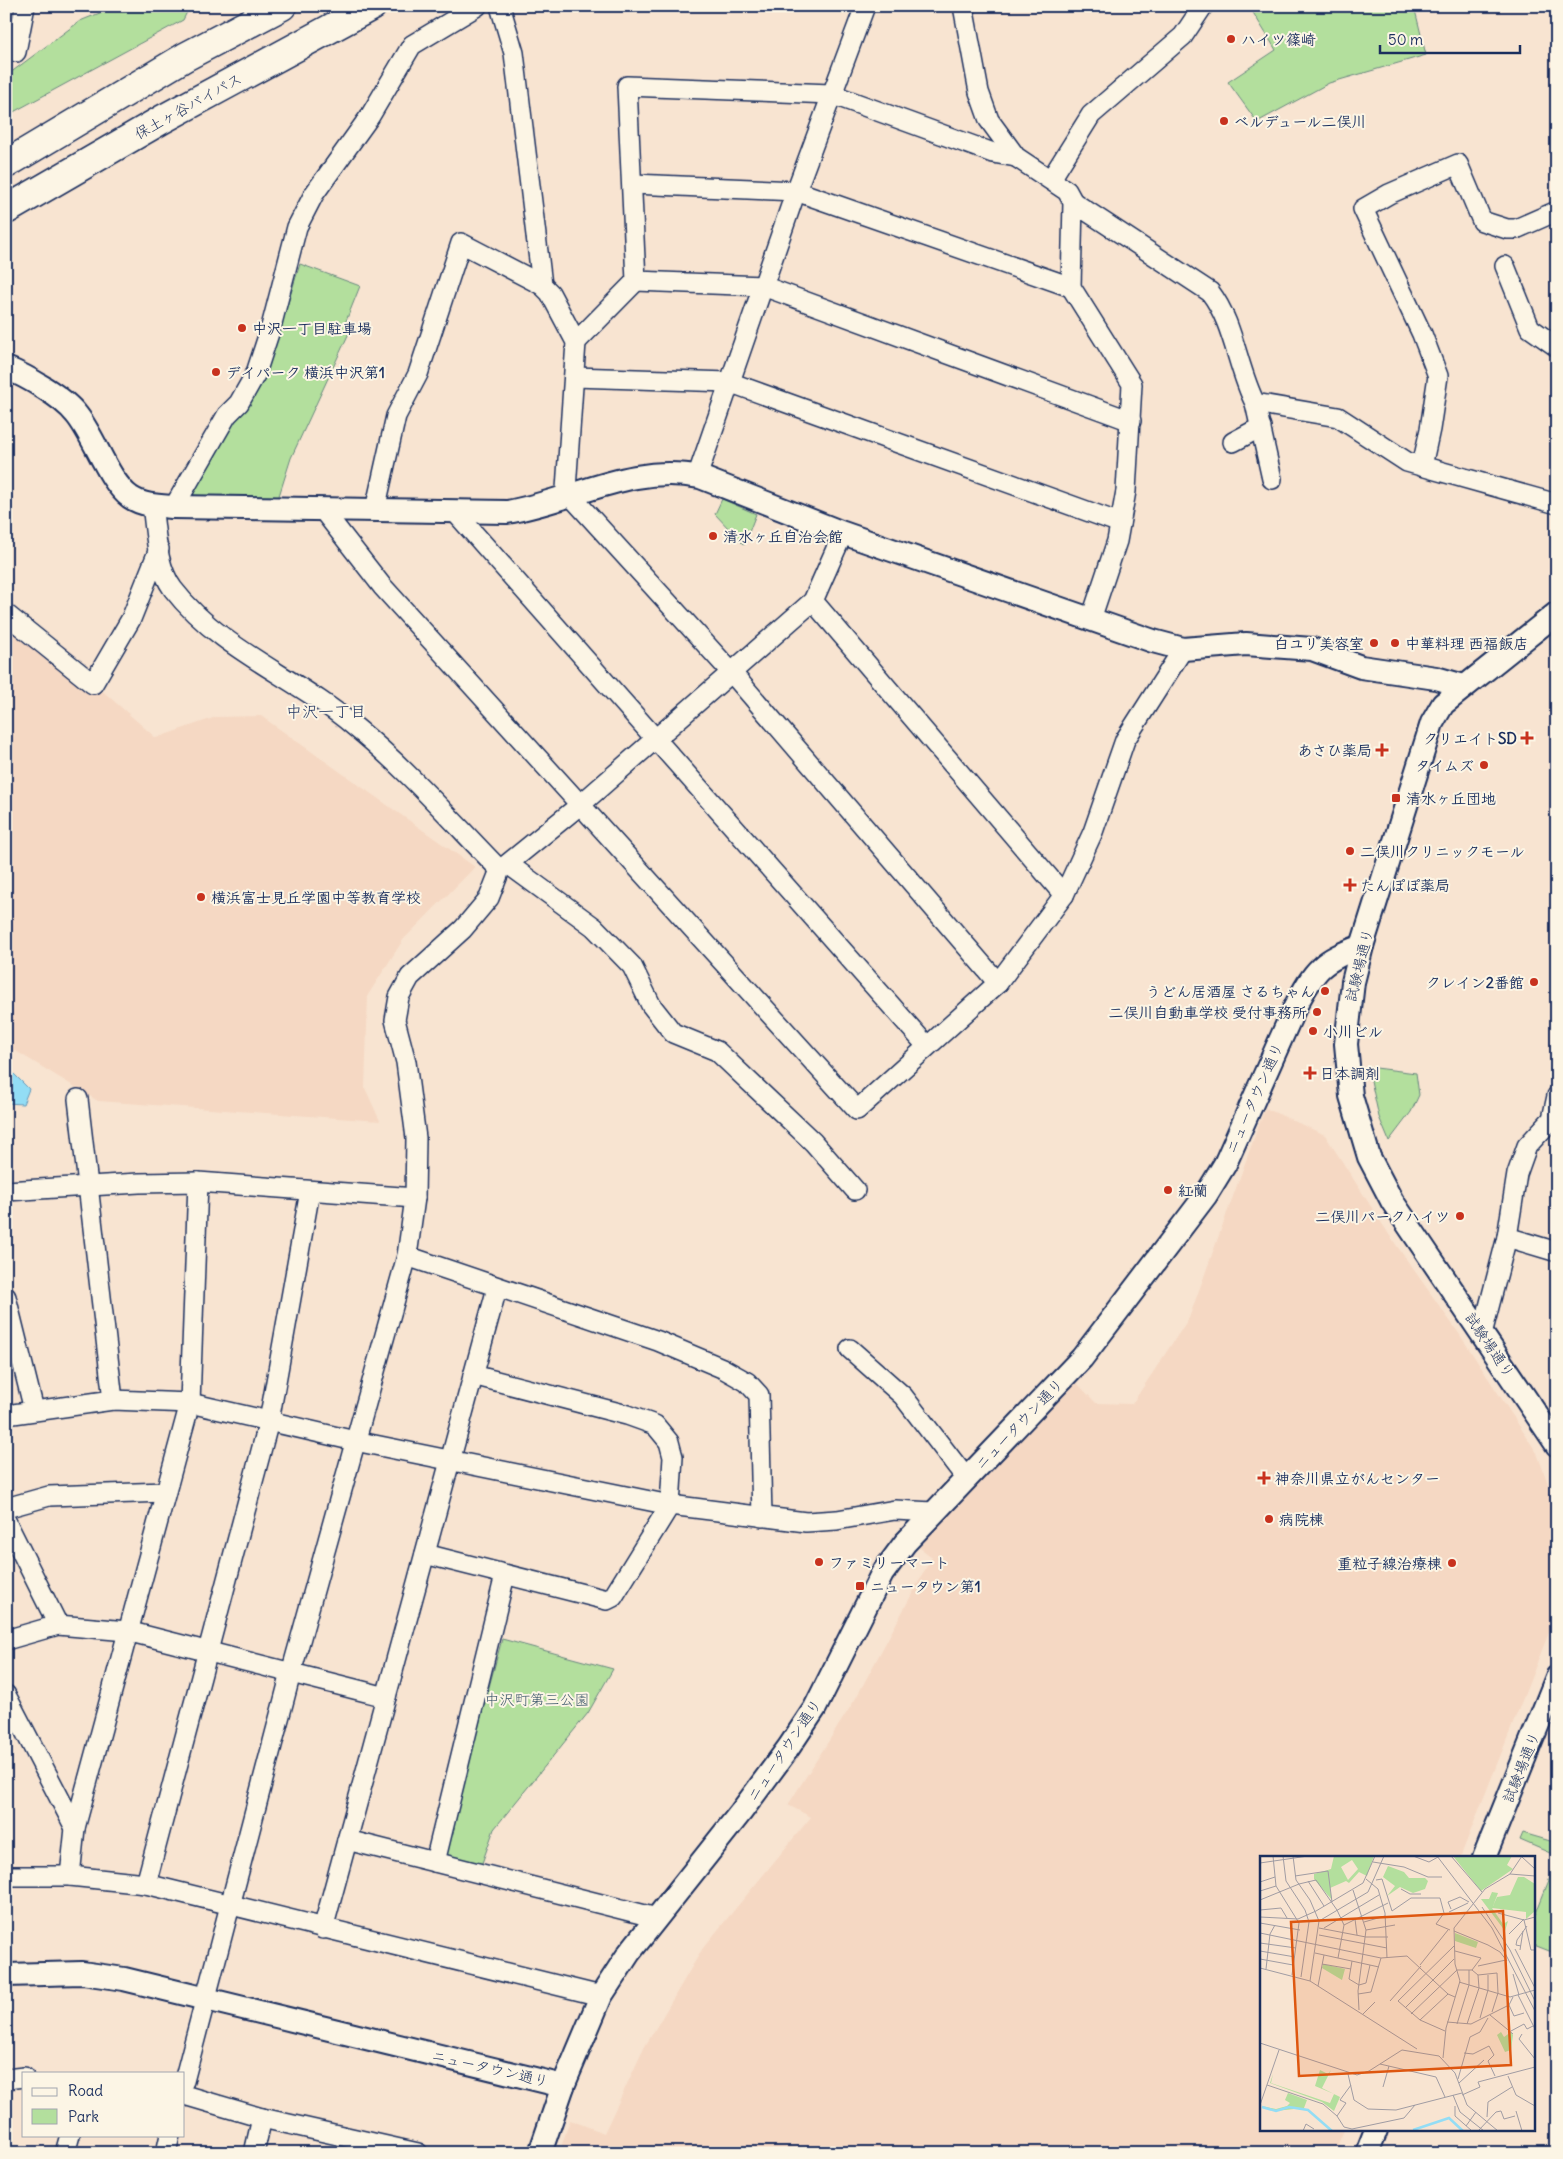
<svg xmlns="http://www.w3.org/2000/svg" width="1563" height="2159" viewBox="0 0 1563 2159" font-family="Delius,'Klee One',sans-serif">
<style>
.built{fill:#f5d8c3}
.green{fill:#b3df9d;stroke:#67877e}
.water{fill:#93ddf5;stroke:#6397b9}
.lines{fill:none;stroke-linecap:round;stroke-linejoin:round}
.minor-casing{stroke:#1b2f5e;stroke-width:22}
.tertiary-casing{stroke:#1b2f5e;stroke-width:26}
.motorway-casing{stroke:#1b2f5e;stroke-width:31}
.minor{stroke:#fcf5e5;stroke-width:19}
.tertiary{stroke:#fcf5e5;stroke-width:22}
.motorway{stroke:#fcf5e5;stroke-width:28}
.poi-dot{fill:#c8321e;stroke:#fcf5e5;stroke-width:2}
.labels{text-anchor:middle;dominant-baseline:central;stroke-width:4;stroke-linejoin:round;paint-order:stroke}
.poi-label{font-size:15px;font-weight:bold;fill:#1b2f5e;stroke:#fcf5e5;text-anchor:start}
.street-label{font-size:15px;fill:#1b2f5e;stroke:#fcf5e5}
.park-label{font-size:15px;fill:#415b6e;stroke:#fcf5e5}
.neighbourhood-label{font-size:16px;fill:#1b2f5e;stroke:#fcf5e5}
.inset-river{fill:none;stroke:#93ddf5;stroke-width:2.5}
.inset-road{fill:none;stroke:#a09ca3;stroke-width:1}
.view{fill:#de5710;fill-opacity:0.15;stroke:#de5710;stroke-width:2.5}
.inset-edge{fill:none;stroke:#1b2f5e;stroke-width:2.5}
</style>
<rect width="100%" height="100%" fill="#f8e4d1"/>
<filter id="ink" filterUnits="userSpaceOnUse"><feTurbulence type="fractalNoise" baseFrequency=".02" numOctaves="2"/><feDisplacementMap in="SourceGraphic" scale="10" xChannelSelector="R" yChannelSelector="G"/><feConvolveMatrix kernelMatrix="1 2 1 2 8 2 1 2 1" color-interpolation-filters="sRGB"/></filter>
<g filter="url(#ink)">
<g class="built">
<polygon points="6,624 15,629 93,695 98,687 156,738 216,717 261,716 475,867 403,940 368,995 365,1088 380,1121 98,1101 6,1045"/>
<polygon points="1265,1108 1325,1135 1392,1239 1460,1335 1537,1453 1557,1509 1557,1612 1460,1858 1262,1858 1262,2130 1344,2130 1338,2144 1345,2148 1346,2153 559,2153 570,2120 604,2133 644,2048 703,1948 811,1817 788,1805 856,1698 932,1557 919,1547 988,1469 1074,1380 1096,1403 1132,1404 1189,1318"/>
</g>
<g class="green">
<polygon points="117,6 190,6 183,20 6,116 6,76 80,21"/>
<polygon points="1249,6 1414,6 1426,55 1329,83 1257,122 1228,82 1276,50"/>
<polygon points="300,264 360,286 346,321 349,333 291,458 278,499 190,498 232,423 245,411 268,367"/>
<polygon points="722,499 756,514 744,545 715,514"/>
<polygon points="1368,1067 1416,1073 1419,1095 1411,1112 1389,1141 1379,1117"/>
<polygon points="502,1639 613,1669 588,1713 494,1829 481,1866 443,1857"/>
<polygon points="1523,1833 1557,1843 1557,1856 1520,1840"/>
<polygon points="1557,1860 1557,1954 1534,1945 1534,1918"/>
</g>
<polygon class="water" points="6,1066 29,1089 23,1104 6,1103"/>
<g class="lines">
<defs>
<g id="minor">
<polyline points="500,6 514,53 542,285"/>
<polyline points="963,6 979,92 989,120 1016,157 1067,191 1073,202 1071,287 1132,384 1126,491 1117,541 1091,619"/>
<polyline points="16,52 25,6"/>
<polyline points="1051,179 1091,115 1183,36 1203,6"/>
<polyline points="633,184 796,191 1071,287"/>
<path d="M1073 202 1210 292C1234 323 1237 368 1255 403L1338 417 1407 462 1557 504"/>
<polyline points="1505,266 1530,328 1557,347"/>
<polyline points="636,281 763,286 1131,421"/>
<polyline points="576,342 636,281 627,86 831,94 993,153 1016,157"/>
<polyline points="574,377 729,382 1120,523"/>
<polyline points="1255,403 1272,479"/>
<polyline points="1233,442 1261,427"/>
<polyline points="1422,466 1430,429 1438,376 1422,334 1363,209 1389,194 1458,164 1482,221 1507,229 1516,229 1557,211"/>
<polyline points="697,477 796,191 865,6"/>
<path d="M152 505C156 532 156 566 173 589 220 650 296 677 354 726 407 769 453 822 500 870"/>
<polyline points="174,507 227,415 239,403 256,373 271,327 297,227 314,194 370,116 412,45 477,6"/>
<polyline points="322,509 382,586 857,1110 998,983 1064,895 1093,832 1125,740 1183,649"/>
<polyline points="375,510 396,416 418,374 461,243 542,285 550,293 576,342 566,489 570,495 732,673 998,983"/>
<polyline points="455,512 926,1045"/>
<polyline points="813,601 1064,895"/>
<polyline points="6,614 93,684 131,619 159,549"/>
<polyline points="508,864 594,927 632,966 651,1005 673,1033 717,1051 813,1142 855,1190"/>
<polyline points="78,1099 113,1400"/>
<polyline points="6,1191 139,1183 198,1182 415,1198"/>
<polyline points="1507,1237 1557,1252"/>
<polyline points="407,1256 658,1341 722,1368 747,1382 759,1395 762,1517"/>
<polyline points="6,1297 34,1410"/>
<polyline points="1482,1334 1507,1237 1517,1174 1527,1146 1552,1119 1557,1096"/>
<polyline points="850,1349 903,1396 966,1478"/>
<polyline points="6,1415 113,1400 190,1403 355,1441 670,1505 806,1522 837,1520 895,1510 933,1512"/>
<polyline points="6,1508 49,1496 165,1492"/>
<polyline points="6,1521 58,1625"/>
<polyline points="425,1554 607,1600 613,1597 670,1505 673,1457 669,1442 655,1425 627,1415 473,1375"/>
<polyline points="6,1640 58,1625 127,1631 386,1697"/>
<polyline points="6,1695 75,1828"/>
<polyline points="347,1840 657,1918"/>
<polyline points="435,1862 505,1575"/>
<polyline points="6,1876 70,1876 146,1884 601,1996"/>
<polyline points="70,1876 75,1828 190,1403 198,1182"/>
<polyline points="146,1884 269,1421 310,1191"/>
<polyline points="323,1929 497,1288"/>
<polyline points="6,2079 24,2077"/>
<polyline points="184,2081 291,1673 407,1256 415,1198 416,1138 406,1062 395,1020 399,997 410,977 463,929 489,898 500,870 580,805 813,601 843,533"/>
<polyline points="184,2095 262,2118 418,2153"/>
<polyline points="65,2153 70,2135"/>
<polyline points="166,2153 170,2135"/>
<polyline points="254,2153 262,2118"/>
</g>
<g id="tertiary">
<path d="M6 368C26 376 63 397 76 414 94 435 108 481 130 497 143 506 160 506 174 507L507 512C573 501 631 463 700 477L843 533 1153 641 1183 649 1246 644 1312 649 1361 667 1436 678 1464 686"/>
<polyline points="1557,613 1443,704 1432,723 1362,946 1353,982 1346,1044 1351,1096 1369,1157 1392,1201 1557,1445"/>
<polyline points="1484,1858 1557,1677"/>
<polyline points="6,1975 82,1973 124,1979 563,2086"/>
<path d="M540 2153 563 2086 601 1996 629 1953 741 1812 789 1747 815 1708 882 1574 905 1543 1082 1358 1206 1195 1225 1164 1295 1007C1315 969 1321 961 1362 946"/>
<polyline points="1367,2153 1376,2130"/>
</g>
<g id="motorway">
<polyline points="6,164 185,57 282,6"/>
<polyline points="6,210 163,119 372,6"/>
</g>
</defs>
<use href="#minor" class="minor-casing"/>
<use href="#tertiary" class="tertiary-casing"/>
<use href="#motorway" class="motorway-casing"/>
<use href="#minor" class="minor"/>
<use href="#tertiary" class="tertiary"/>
<use href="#motorway" class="motorway"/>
</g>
</g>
<g class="poi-dot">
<circle cx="1231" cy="39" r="5"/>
<circle cx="1224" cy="121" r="5"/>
<circle cx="242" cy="328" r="5"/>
<circle cx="216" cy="372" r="5"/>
<circle cx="713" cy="536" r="5"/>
<circle cx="1374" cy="643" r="5"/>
<circle cx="1395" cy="643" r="5"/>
<path d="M1524.5 730.5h5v5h5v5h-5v5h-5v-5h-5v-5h5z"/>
<path d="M1379.5 742.5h5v5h5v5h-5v5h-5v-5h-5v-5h5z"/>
<circle cx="1484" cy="765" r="5"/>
<rect x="1391" y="793" width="10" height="10" rx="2.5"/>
<circle cx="1350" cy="851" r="5"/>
<path d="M1347.5 877.5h5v5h5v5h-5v5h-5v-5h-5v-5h5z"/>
<circle cx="201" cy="897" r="5"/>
<circle cx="1534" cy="982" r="5"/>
<circle cx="1325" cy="991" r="5"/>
<circle cx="1317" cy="1012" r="5"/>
<circle cx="1313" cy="1031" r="5"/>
<path d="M1307.5 1065.5h5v5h5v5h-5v5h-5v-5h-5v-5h5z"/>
<circle cx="1168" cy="1190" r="5"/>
<circle cx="1460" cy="1216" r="5"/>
<path d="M1261.5 1470.5h5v5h5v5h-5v5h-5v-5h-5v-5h5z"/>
<circle cx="1269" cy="1519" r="5"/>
<circle cx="819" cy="1562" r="5"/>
<circle cx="1452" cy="1563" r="5"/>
<rect x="855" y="1581" width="10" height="10" rx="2.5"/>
</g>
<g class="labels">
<g class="poi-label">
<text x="1241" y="39">ハイツ篠崎</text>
<text x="1234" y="121">ベルデュール二俣川</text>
<text x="252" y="328">中沢一丁目駐車場</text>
<text x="226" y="372">デイパーク 横浜中沢第1</text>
<text x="723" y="536">清水ヶ丘自治会館</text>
<text x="1364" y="643" text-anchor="end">白ユリ美容室</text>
<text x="1405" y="643">中華料理 西福飯店</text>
<text x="1517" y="738" text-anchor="end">クリエイトSD</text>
<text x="1372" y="750" text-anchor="end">あさひ薬局</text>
<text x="1474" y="765" text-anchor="end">タイムズ</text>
<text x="1406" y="798">清水ヶ丘団地</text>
<text x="1360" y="851">二俣川クリニックモール</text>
<text x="1360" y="885">たんぽぽ薬局</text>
<text x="211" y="897">横浜富士見丘学園中等教育学校</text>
<text x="1524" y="982" text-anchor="end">クレイン2番館</text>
<text x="1315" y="991" text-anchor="end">うどん居酒屋 さるちゃん</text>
<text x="1307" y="1012" text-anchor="end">二俣川自動車学校 受付事務所</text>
<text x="1323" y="1031">小川ビル</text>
<text x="1320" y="1073">日本調剤</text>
<text x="1178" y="1190">紅蘭</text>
<text x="1450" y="1216" text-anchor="end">二俣川パークハイツ</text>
<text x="1275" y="1478">神奈川県立がんセンター</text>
<text x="1279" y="1519">病院棟</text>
<text x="829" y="1562">ファミリーマート</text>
<text x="1442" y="1563" text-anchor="end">重粒子線治療棟</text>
<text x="870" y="1586">ニュータウン第1</text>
</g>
<g class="street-label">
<text transform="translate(188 106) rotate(-29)">保土ヶ谷バイパス</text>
<text transform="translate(1359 965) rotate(-76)">試験場通り</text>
<text transform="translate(1254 1098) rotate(-66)">ニュータウン通り</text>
<text transform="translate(1490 1345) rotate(56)">試験場通り</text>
<text transform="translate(1019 1424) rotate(-46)">ニュータウン通り</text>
<text transform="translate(784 1750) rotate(-56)">ニュータウン通り</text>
<text transform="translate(1521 1767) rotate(-68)">試験場通り</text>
<text transform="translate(490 2068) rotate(13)">ニュータウン通り</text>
</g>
<g class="park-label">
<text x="537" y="1699">中沢町第三公園</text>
</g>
<g class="neighbourhood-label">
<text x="326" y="711">中沢一丁目</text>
</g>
</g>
<g transform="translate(1260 1856)">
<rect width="275" height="275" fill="#f8e4d1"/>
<path d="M74 0H114L107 20 99 16 89 27 86 25 70 32 72 44 54 23V18L71 13ZM92 4 98 13 88 24 81 11ZM193 0H252L247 9 253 13 221 35ZM128 10 144 16 149 22H165L168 25 165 33 153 37 140 31 127 40 135 30 123 21ZM258 21H264L275 28V55L266 63V56L232 52 243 68 248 65 245 75 221 43H229L232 36 238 37 233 50 237 41 250 39ZM195 77 218 86 216 92 195 85ZM63 108 85 113 82 124 62 112ZM241 176 244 181 251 176 253 179 251 194 245 196 237 179ZM60 214 68 218 71 214 62 232 80 241 74 255 62 246 10 227 13 218 11 227 70 247 74 238 55 230ZM28 237 47 244 44 252 15 255 2 250 16 253 27 250 30 247 25 244Z" fill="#b3df9d" fill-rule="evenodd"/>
<path class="inset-river" d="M2 251 16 255 29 251 48 254 72 275M153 274 189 262 203 275"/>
<path class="inset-road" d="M13 0 16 30 39 67 32 119M23 0 26 25 45 54 49 66 41 121M33 0 36 24 50 44 59 65 50 125M153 0 169 6 178 1M177 0 232 72 275 155M191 0 222 36M262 1 275 13M113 6 144 11 168 21H182M0 7 48 0M250 18 275 20M35 20 68 15 72 46M106 23 118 33 125 57 127 102M116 24 122 23 132 55 151 42H180L184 57 176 68 190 74M48 25 64 50M0 26 15 21M39 28 56 24 77 54 84 69 78 102M141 33 150 38H161M93 34 106 74 98 135 99 154M0 35 16 30M0 44 39 28M222 51 250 94 275 145M191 53 188 46 200 41 209 46M0 54 21 52 27 62M189 56 208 47M238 57 264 64 275 61M0 61 38 63 56 55 103 27 115 0M95 63 97 79M264 64 271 94H275M59 65 108 36 124 0M104 66 125 60M0 67 40 74M84 69 128 47M59 72 106 81H128M64 72 119 39M106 74 135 69M194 75 228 89 240 96 247 105M0 77 121 102 147 100 188 138 195 141M249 78 264 63M59 79 127 92M0 87 36 92M261 90 256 89 257 84 267 70M255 93 275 132M260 94 263 75M0 95 35 101M55 97 119 111M0 103 33 109M92 105 89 123 99 129 106 127 110 109M62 108 91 113M160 109 188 74M218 110 246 104M0 112 50 125 157 193M6 113 10 78 15 69M212 114 218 119 237 117 238 137 232 156M253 118 259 139M199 126 250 141 275 134M58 130 64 99M98 138 111 136 121 102M258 139 275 173M130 145 161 110M249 149 254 160 264 157M145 152 194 103M103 158 115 146M151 158 197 114H212L221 102 195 95M230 159 253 178M220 162 228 134V119M160 164 188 138M187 166 211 168 249 149 253 141M197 168 209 129V114M207 168 219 132 218 119M185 175 160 164 138 145 194 90M251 175 264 168 267 173 273 170M262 178 259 183 275 203M0 187 97 219 109 215 142 194 179 200 195 217 207 249 238 275M204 197 213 198 229 190 234 199 228 205 235 220M183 202 186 172 200 125 195 108 194 72 225 33 250 18 262 0M120 208 176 221 185 241M88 218 94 244 108 253 136 254 202 237M248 220 256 239 275 250M198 223 210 181 220 176 228 162M199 227 224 204M7 229 63 248 77 260 86 247 80 244 91 229M123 231 129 210M193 239 200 256 224 275M202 239 220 231 218 226 275 211M0 249 19 194M195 250V260L212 275M256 255 262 275M77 260 84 271 92 273 144 262 155 249M227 261 228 246 252 231M206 270 216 256M43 275 46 268 54 273M218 275 236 256 241 255 244 263 255 260"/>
<path class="view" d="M243 55 251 209 39 220 31 66Z"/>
<rect width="275" height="275" class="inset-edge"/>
</g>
<rect width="1563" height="2159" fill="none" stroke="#fcf5e5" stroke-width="25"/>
<rect x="12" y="12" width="1538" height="2134" fill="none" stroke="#1b2f5e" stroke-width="2" filter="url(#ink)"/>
<rect x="22" y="2072" width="162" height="65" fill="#fcf5e5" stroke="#a2a6af"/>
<rect x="32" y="2088" width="25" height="8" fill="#fcf5e5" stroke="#a2a6af"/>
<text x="68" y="2096" font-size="15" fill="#1b2f5e">Road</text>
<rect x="32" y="2109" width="25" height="15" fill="#b3df9d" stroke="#a2a6af"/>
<text x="68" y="2122" font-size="15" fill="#1b2f5e">Park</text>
<path d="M1380 45v8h140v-8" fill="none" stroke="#1b2f5e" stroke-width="2.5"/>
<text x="1388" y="45" font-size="15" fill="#1b2f5e" stroke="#fcf5e5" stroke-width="4" paint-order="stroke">50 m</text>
</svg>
